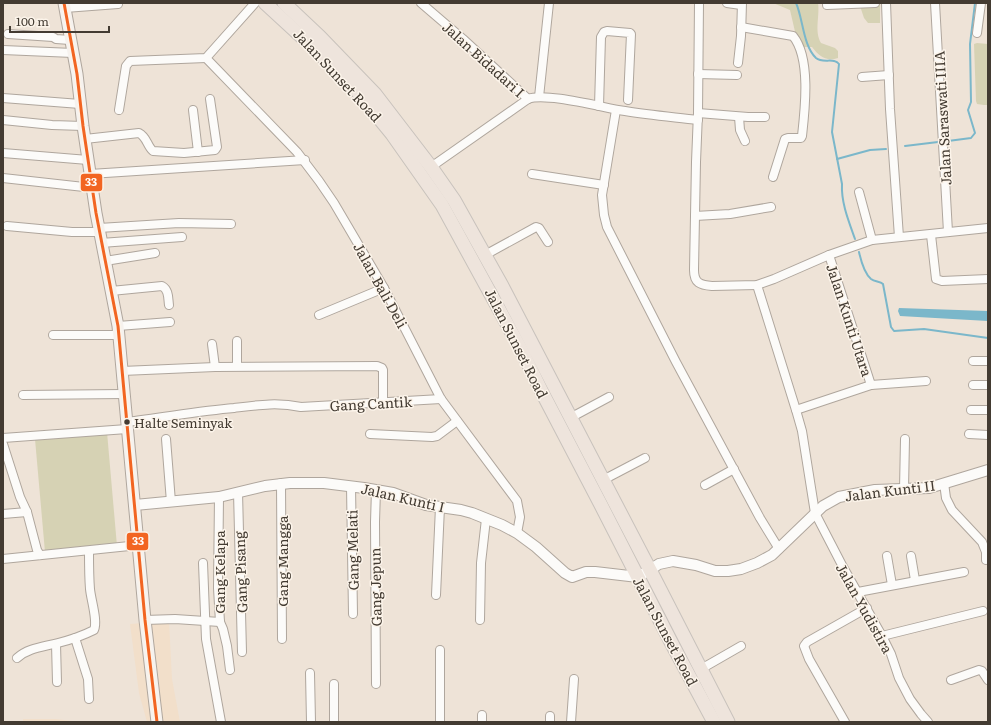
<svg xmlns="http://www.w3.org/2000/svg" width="991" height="725" viewBox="0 0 991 725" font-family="Literata,serif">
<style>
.built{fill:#f2dfca}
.green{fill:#d6d2b4}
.water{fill:#7bb7ca}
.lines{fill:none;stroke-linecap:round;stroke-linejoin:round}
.stream{stroke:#7bb7ca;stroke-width:2}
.minor-casing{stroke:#afa69d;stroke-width:10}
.tertiary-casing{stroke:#afa69d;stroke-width:12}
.secondary-casing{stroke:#afa69d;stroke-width:13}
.trunk-casing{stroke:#c8c2bc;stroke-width:15}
.minor{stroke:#fcfbf9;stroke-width:8}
.tertiary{stroke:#fcfbf9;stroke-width:10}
.secondary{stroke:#f6f2ee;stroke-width:11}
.trunk{stroke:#eee4dc;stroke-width:13}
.bus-1-casing{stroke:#fcf4ea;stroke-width:6}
.bus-1{stroke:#f26522;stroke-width:3}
.bus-dot{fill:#433b32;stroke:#fcf4ea;stroke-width:1.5}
.labels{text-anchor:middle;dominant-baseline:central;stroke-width:3;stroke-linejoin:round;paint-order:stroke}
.bus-label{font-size:13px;fill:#433b32;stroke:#fcf4ea;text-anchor:start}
.street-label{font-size:14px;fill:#433b32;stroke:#fcf4ea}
.line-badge{stroke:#fcf4ea;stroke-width:1.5}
.badge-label{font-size:11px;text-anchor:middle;font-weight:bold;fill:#fff}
</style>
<rect width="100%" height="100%" fill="#eee3d7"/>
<g class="built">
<polygon points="169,621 172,679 180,722 147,722 139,693 130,624"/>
<polygon points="23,719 56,719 80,722 23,722"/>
</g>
<g class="green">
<path d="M773 3H818C820 16 814 31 821 43L835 48 838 51V58C826 62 819 56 812 47H803L796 36 790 10Z"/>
<polygon points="859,3 880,3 880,23 868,23 864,18"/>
<polygon points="977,43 988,44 988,105 984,105 977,104 976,101 974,44"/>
<polygon points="107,432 117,546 45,552 35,439"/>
</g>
<polygon class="water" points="899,308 988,311 988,321 900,316 898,311"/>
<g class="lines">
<g class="stream">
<path d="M796 3C803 18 803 46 816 58 823 64 834 57 839 64L832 132 842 184C841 203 849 222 855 239"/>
<polyline points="948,141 971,138 975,133 968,110 971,102 970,44 975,3"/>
<polyline points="905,146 938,142"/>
<polyline points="837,159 870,150 886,149"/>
<path d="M859 252C861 261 864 273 871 279 875 282 880 281 883 284L891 327 894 331 924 329 988 338"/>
</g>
<defs>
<g id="minor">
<polyline points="421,3 463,39 528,99"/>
<path d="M699 3 698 113 696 162 694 270C694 283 700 285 712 286L757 285 774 279 829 255 872 240 988 228"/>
<polyline points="727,3 741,5"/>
<polyline points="886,3 890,109 899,237"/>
<polyline points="935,3 948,232"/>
<polyline points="827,5 875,3"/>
<polyline points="65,8 118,4"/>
<path d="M741 27 793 36C811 58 805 109 802 136L801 138H788L785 139 773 177"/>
<polyline points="977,33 981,3"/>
<polyline points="8,34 53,37 56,39 70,40"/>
<polyline points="3,50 73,53"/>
<polyline points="206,58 297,152 319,181 334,203 384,288 441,399 517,501 520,517 517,533"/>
<polyline points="738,63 741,36 742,3"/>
<polyline points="698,74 737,75"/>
<polyline points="862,77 889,75"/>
<polyline points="539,97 549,3"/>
<polyline points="3,98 80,104"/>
<polyline points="599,106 601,37 604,32 607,31 630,33 631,34 628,100"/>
<polyline points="119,110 126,66 130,61 206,58 255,3"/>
<polyline points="193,110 198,152"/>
<polyline points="616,110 602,195 604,215 607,227 676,362 760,518 779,549"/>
<polyline points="698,113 748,117 765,117"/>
<polyline points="739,117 740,130 745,141"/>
<polyline points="3,120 52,125 83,126"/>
<path d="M85 139 139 133C147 137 147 146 153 151L184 153 215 150 217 147 210 99"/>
<polyline points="3,153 88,160"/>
<path d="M431 167 528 99C546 92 604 108 625 111 649 115 673 117 698 120"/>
<polyline points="90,174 305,160"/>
<polyline points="532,174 604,185"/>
<polyline points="3,178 93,188"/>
<polyline points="859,192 872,240"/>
<polyline points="695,216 730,214 771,207"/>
<polyline points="7,226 72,232 99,232"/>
<polyline points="99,228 179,223 231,224"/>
<polyline points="931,235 936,279 942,281 988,279"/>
<polyline points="101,243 182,237"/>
<polyline points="485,255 536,227 539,228 548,242"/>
<polyline points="829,255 871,385"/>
<polyline points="105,261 155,253"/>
<polyline points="757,285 796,410 802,431 815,513 843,567 882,636 891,654 899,678 910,699 921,714 928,722"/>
<path d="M111 291 162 286C169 290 168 298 169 305"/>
<polyline points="319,315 384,288"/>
<polyline points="118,326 170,322"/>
<polyline points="53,335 120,335"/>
<polyline points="212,344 215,367"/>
<polyline points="973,361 988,361"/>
<polyline points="237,366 237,341"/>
<polyline points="122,371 215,367 377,366 382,368 383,370 383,403"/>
<polyline points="973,385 988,385"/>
<polyline points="23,395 124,394"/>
<polyline points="796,410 871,385 926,381"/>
<polyline points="971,410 988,410"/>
<polyline points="570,418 609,397"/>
<path d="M126 422C162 418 198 411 234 408 258 405 277 402 301 407L441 399"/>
<polyline points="370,434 432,437 437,436 457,421"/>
<polyline points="969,434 988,435"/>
<polyline points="3,438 127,429"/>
<polyline points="166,439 171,502"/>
<polyline points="3,444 20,497 27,512 37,550 40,555"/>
<polyline points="603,480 645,458"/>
<polyline points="281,483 282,639"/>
<polyline points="944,483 946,498 952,510 982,542 986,552 986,560"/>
<polyline points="705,485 734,469"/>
<polyline points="351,486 353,614"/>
<polyline points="904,489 905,439"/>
<polyline points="238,492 242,652"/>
<polyline points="219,497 218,588 220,622 223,629 227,646 230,670"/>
<polyline points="3,514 27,512"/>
<polyline points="887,556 892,585"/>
<polyline points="911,556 915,580"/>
<polyline points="3,559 139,545"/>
<polyline points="203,563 206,639 221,722"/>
<polyline points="858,592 964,572"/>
<polyline points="436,595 440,507"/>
<polyline points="145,620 175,619 220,622"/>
<polyline points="480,620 481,563 486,519"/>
<polyline points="882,636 983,611"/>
<polyline points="75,638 88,679 89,699"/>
<polyline points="56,644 57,682"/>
<path d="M17 658C28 648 43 647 58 643 70 640 82 636 94 630 98 621 91 600 90 589 89 577 89 564 89 551"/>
<polyline points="701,669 741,646"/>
<polyline points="310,673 311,722"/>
<polyline points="951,680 979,670 982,671 988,680"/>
<polyline points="376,684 375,522 376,490"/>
<polyline points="550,716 550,722"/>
<polyline points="334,722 334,684"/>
<polyline points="440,722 440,650"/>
<polyline points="482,722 482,715"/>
<polyline points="571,722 574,679"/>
<polyline points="845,722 809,659 804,646 807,642 867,608"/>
</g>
<polyline id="tertiary" points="135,505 219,497 265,486 290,483 324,483 364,488 393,493 426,505 461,510 472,513 502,525 517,533 536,547 565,573 572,577 586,572 595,572 638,577 659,564 673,561 696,565 715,571 728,571 741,569 757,563 772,555 823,506 839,497 875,490 929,488 988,470"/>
<polyline id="secondary" points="64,3 77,74 83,126 96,213 118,326 145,620 157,722"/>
<g id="trunk">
<polyline points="265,3 315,49 356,90 392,134 442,205 523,353 542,392 601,505 671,642 714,722"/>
<polyline points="284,3 320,37 375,94 431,167 454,200 502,286 650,570 728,722"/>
</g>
</defs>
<use href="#minor" class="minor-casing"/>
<use href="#tertiary" class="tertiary-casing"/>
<use href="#secondary" class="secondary-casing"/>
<use href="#trunk" class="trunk-casing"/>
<use href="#minor" class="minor"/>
<use href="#tertiary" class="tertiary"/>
<use href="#secondary" class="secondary"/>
<use href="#trunk" class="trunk"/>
<defs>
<polyline id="bus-1" points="64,3 77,74 83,126 96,213 118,326 145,620 157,722"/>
</defs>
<use href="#bus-1" class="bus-1-casing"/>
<use href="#bus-1" class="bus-1"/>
</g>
<circle class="bus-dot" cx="127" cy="422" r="3.5"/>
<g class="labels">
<g class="bus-label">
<text x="134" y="422">Halte Seminyak</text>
</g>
<g class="street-label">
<text transform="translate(484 59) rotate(42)">Jalan Bidadari I</text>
<text transform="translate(338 75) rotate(47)">Jalan Sunset Road</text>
<text transform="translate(942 118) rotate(-93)">Jalan Saraswati IIIA</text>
<text transform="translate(381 285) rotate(61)">Jalan Bali Deli</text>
<text transform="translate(850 320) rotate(72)">Jalan Kunti Utara</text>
<text transform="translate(517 343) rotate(63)">Jalan Sunset Road</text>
<text transform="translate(371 403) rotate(-3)">Gang Cantik</text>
<text transform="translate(890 490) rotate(-7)">Jalan Kunti II</text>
<text transform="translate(403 497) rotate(13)">Jalan Kunti I</text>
<text transform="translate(352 550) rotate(-91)">Gang Melati</text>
<text transform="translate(282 561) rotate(-90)">Gang Mangga</text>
<text transform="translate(219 572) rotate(-90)">Gang Kelapa</text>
<text transform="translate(240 572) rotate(-92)">Gang Pisang</text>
<text transform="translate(375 587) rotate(-91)">Gang Jepun</text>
<text transform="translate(865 608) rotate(61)">Jalan Yudistira</text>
<text transform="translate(666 631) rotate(62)">Jalan Sunset Road</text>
</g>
</g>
<g class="line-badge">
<rect x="80" y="173" width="23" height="19" rx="4" fill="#f26522"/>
<rect x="126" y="532" width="23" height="19" rx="4" fill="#f26522"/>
</g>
<g class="badge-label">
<text x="91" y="186">33</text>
<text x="138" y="545">33</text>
</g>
<rect width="991" height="725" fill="none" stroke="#433b32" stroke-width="8"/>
<path d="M10 26v6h99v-6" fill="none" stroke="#433b32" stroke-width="2"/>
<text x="16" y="26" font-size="12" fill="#433b32" stroke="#fcf4ea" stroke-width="3" paint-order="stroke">100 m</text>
</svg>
